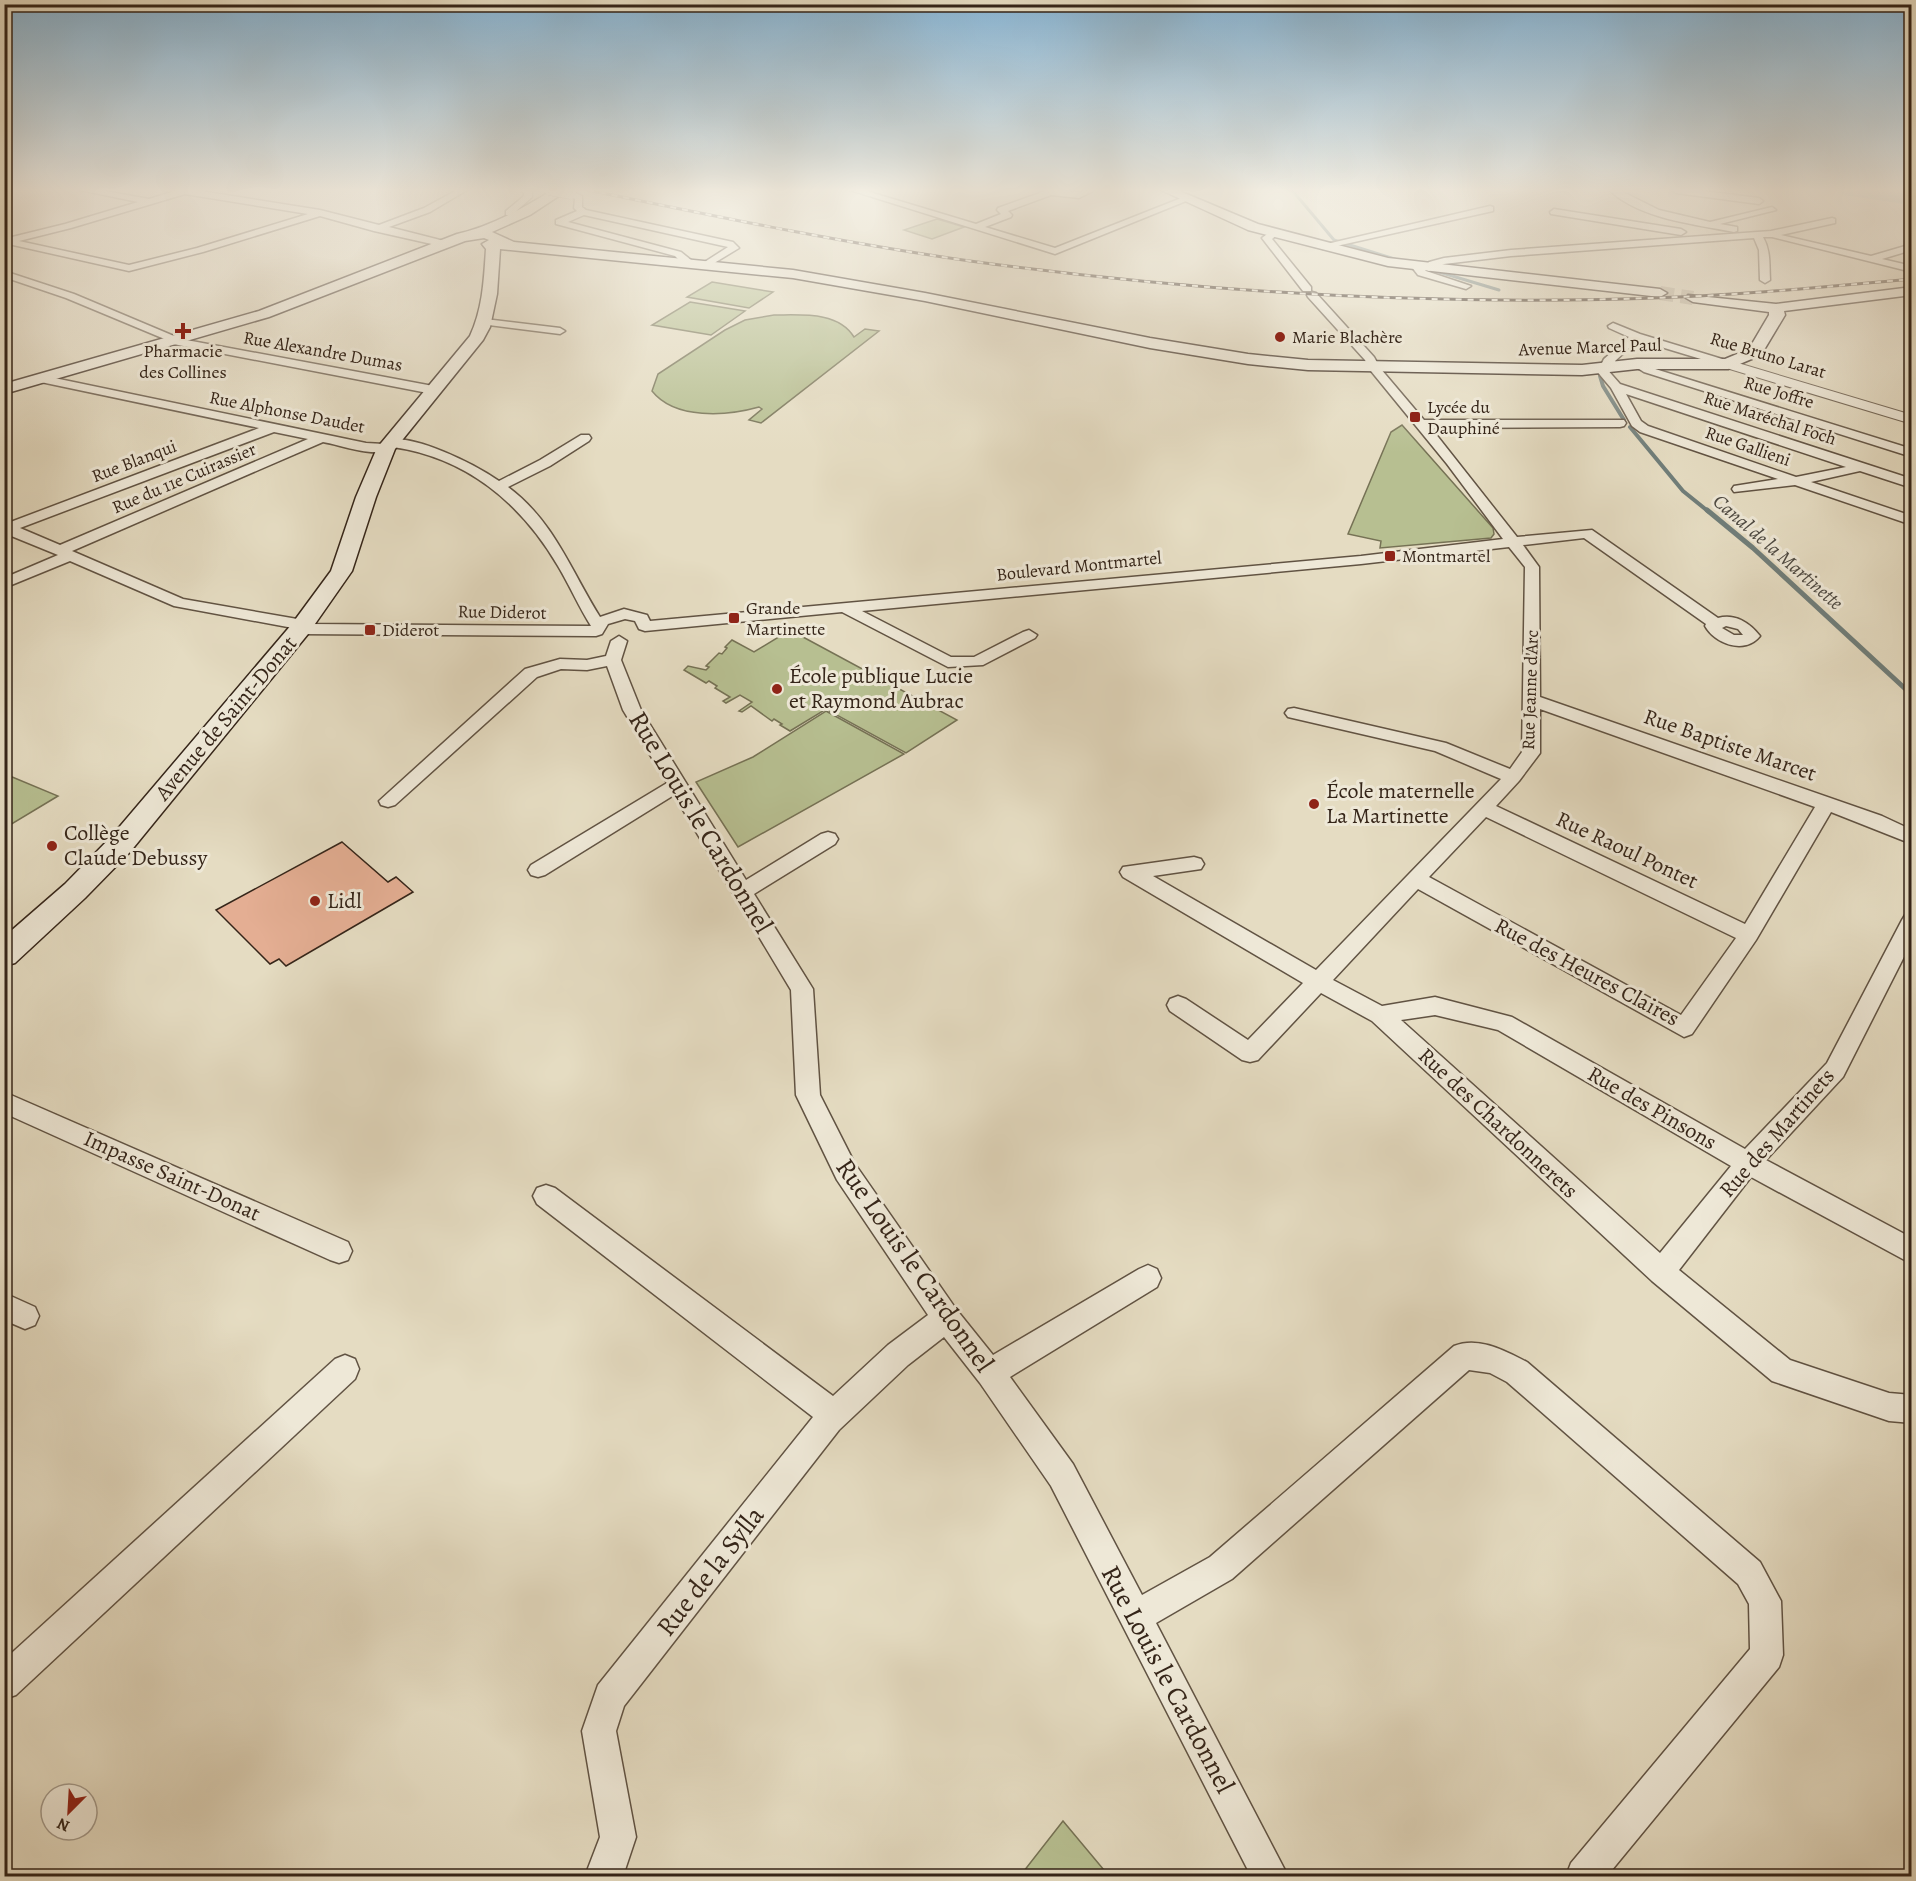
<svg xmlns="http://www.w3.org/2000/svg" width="1916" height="1881" viewBox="0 0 1916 1881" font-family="Alegreya,serif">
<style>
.green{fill:#b7bf91;stroke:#767255;stroke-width:1.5}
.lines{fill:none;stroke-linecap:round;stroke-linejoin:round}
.stream-far2{stroke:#707e7a;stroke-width:3}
.stream-far1{stroke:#707e7a;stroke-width:4}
.stream{stroke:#707e7a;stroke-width:5}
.river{fill:#98babb;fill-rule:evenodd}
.building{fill:#e4ae93;stroke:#352519;stroke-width:1.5}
.secondary-tunnel{stroke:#c2b7a0;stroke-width:14;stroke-dasharray:14 7;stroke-linecap:butt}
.minor-casing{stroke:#615343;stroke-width:3}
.tertiary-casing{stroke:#615343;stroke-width:2}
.secondary-casing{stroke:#352519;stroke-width:3}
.minor{fill:#eee8d7;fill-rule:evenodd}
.tertiary{fill:#eee8d7;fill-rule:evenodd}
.secondary{fill:#eee8d7;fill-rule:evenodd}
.rail-casing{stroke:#352519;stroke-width:3}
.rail{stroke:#eee8d7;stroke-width:2;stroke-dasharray:6;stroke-linecap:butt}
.minor-bridge-casing{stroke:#615343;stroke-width:11;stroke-linecap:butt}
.minor-bridge{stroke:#eee8d7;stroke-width:10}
.poi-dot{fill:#8f2418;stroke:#eee8d7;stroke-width:2}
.labels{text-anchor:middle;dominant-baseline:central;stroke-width:6;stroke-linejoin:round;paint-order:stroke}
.far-poi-label{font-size:18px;fill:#352519;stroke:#eee8d7;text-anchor:start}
.far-street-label{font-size:18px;fill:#352519;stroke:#eee8d7}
.far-water-label{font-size:20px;font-style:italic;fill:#4e4a42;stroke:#eee8d7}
.poi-label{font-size:22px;fill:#352519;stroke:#eee8d7;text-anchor:start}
.street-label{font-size:22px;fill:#352519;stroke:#eee8d7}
.near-street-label{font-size:27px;fill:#352519;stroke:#eee8d7}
</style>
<rect width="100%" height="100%" fill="#e5dcc2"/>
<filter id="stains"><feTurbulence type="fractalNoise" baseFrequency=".00333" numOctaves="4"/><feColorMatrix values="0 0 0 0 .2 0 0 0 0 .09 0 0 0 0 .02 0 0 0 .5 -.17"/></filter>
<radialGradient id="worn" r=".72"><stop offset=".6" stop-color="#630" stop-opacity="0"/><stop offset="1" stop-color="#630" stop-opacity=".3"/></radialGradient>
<g class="green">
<polygon points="937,219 964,227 932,239 904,230"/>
<polygon points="712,282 773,292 749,308 687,297"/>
<polygon points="690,302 745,311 711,335 652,325"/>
<path d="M774 315C801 315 838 311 854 337L865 329 879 331 761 423 749 420 762 409 759 407C727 416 675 420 652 391L658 374 725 330 745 320Z"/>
<polygon points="1402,425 1493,528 1494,534 1491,538 1380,548 1381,541 1348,534 1391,432"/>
<polygon points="790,630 957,720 906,753 826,709 790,731 780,725 782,724 774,719 772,721 751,706 742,712 739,711 752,702 740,695 726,703 723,701 730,697 715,688 717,686 709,681 706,683 684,670 688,666 706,670 709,667 706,666 719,653 722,654 727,648 725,647 732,640 754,652"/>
<polygon points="826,711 904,754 738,847 696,782 753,757"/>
<polygon points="5,774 58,796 5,828"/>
<polygon points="1063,1821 1109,1876 1020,1876"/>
</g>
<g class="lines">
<g class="stream-far2">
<polyline points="1292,190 1334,240 1401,261"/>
<polyline points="1429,269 1499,290"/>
</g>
<g class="stream-far1">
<polyline points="1600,376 1603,386 1624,420"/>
<polyline points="1630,427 1683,491 1709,512"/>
</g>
<polyline class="stream" points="1707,510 1753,548 1912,695"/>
<polygon class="river" points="1836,190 1878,190 1912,195 1912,205 1844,195"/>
</g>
<polygon class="building" points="342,842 388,882 396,877 413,892 286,966 279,959 270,964 216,910"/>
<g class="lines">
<polyline class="secondary-tunnel" points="1660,293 1693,298"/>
<defs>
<g id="minor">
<path d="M80 190H99L149 199 178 190H195L320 210 379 225 424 208 457 190H467L430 212 389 227 448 242V246L445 247 374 231 320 216 203 252 129 271 4 243V239L65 224 138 202ZM185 194 308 214 197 248 129 265 19 241 71 228Z"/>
<polygon points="521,190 532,190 532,197 512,215 506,215 506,211 524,196 524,193"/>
<polygon points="850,190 863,190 976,224 1001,214 997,210 998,208 1048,190 1078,192 1095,190 1079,198 1051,195 1008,211 1012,215 1011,217 985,227 1055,248 1184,197 1191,199 1055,254"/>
<path d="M1609 190H1619L1659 210 1710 222 1772 207 1776 210 1720 224 1737 227V231L1734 232C1694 224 1640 219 1609 190Z"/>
<polygon points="1672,190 1695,190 1759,198 1763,201 1759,204 1676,193"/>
<polygon points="571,191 582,196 582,207 586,210 733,242 739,248 706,268 703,267 703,263 728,247 584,215 568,222 681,252 691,260 684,265 675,256 556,224 556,220 577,211 574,208 575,199 567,194"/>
<polygon points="1490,206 1493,207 1493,211 1323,249 1318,246"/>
<polygon points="1554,209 1681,229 1686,232 1681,235 1551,214 1550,212"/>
<path d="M1832 218 1835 219V223L1781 235 1871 256 1912 244V250L1882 259 1912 266V272L1772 237H1763C1771 251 1769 265 1770 280L1765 283 1760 280 1759 250 1754 238 1511 256 1444 264 1429 271 1424 268 1429 262 1444 258 1511 250 1771 231Z"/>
<polygon points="1271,231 1279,233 1272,239 1311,287 1311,291 1303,291 1262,238"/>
<polygon points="1413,264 1419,264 1426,271 1471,286 1466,289 1418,275 1411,266"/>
<polygon points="4,271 74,294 181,339 433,386 439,390 433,394 168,343 167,340 66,298 4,277"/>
<path d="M1312 292 1316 293 1374 357 1380 368 1424 420H1624L1626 423 1624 426 1620 427 1431 428 1517 537 1592 530 1718 618C1735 613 1750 623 1760 636 1745 655 1715 644 1705 626L1706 624 1584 538 1523 545 1539 567 1540 697 1882 816 1912 830V844L1831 812 1756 940 1692 1034 1684 1037 1418 889 1333 980 1382 1006 1435 997 1512 1017 1745 1149 1827 1063 1902 920 1905 915 1912 913V941L1843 1077 1766 1160 1912 1238V1264L1751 1177 1679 1270 1790 1360 1889 1393 1912 1395V1423L1889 1421 1772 1381 1652 1281 1372 1021 1321 993 1258 1060 1250 1062 1242 1060 1170 1011 1167 1005 1170 999 1178 996 1186 999 1248 1040 1303 983 1123 877 1120 872 1123 867 1194 857 1201 859 1204 864 1201 869 1153 876 1316 970 1501 779 1435 751 1288 717 1285 713 1288 709 1294 708 1446 743 1510 769 1522 752 1525 567 1509 547 1361 564 862 611 951 657H974L1023 632 1029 630 1037 635 1035 638 983 665 948 667 842 612 645 631 639 629 635 621 625 619 608 624 602 634 596 636 300 634 294 632 293 628 174 606 70 561 4 588V578L58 555 4 533V522L8 523 259 428 36 381 34 379 40 375 366 443 384 444 385 440C414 433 476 465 499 481L540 460 581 435H589L591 438 589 441 550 466 508 487C554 521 571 571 600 617L624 609 647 615 650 621 1361 556 1503 539 1447 464 1371 371 1365 360 1308 297 1307 295ZM274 432 308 439 60 545 20 528ZM323 442C344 446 369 456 391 451L392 447C466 457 521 503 558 566 570 586 579 607 591 626L310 624 303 620 183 599 72 551ZM1726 626 1738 629 1743 635H1734L1722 628ZM1540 709 1815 807 1745 924 1496 806 1519 781 1540 753ZM1486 817 1736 938 1681 1015 1429 877ZM1435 1015 1498 1030 1731 1166 1660 1253 1401 1020Z"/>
<polygon points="485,319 560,328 565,331 560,334 481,324 481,320"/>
<polygon points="1613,323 1640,334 1732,362 1734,364 1732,366 1724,366 1638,340 1615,361 1618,367 1616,369 1608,369 1602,363 1604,359 1629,337 1609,328 1608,326"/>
<polygon points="1637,361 1652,368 1912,449 1912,457 1644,372 1631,364"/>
<path d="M1601 366 1605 367 1620 384 1912 479V488L1860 471 1811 482 1912 516V525L1795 485 1734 492 1732 489 1734 486 1778 479 1640 432 1632 426 1611 388 1595 369ZM1626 394 1846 467 1796 477 1648 426 1641 421Z"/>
<path d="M619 636 627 641 621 660 641 710 746 880 821 834 828 832 835 834 838 839 835 844 754 894 813 989 820 1095 855 1164 956 1309 993 1355 1139 1269 1148 1265 1157 1269 1161 1278 1157 1287 1010 1377 1073 1464 1142 1595 1210 1557 1454 1346C1479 1336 1505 1351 1527 1362L1760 1562 1781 1601 1783 1655 1779 1667 1607 1876H1566L1571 1863 1750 1649 1749 1604 1738 1584 1507 1382 1490 1373 1469 1370 1232 1579 1156 1623 1288 1876H1251L1051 1486 980 1383 944 1337 908 1365 839 1430 624 1706 616 1731 636 1837 623 1876H585L600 1837 582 1731 598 1685 813 1417 537 1204 533 1196 537 1188 546 1185 555 1188 833 1396 888 1345 928 1315 837 1180 796 1095 791 990 674 795 545 875 538 877 531 875 528 870 531 865 667 783 623 710 607 666 587 670 561 669 537 677 395 805 388 807 381 805 379 801 525 669 560 659 587 660 606 656 611 641Z"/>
<polygon points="4,1092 348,1242 352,1251 348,1260 339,1263 330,1260 4,1113"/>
<polygon points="4,1293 35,1307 39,1316 35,1325 25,1329 4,1320"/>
<polygon points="345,1355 355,1359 359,1369 355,1379 16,1695 4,1699 4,1660 335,1359"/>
</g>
<polygon id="tertiary" points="1728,360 1912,415 1912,424 1723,367 1721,364"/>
<g id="secondary">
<path d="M553 190H568L530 215 492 232 514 242 793 270 925 293 1150 338 1248 354 1308 360 1582 365 1637 359H1725L1749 349 1769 315V312L1693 302 1686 298 1688 295 1776 304 1912 287V295L1784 311 1785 315 1761 355 1728 369H1637L1582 375 1308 370 1248 364 1150 348 925 301 793 278 500 249 497 294 490 327 483 340 395 449 376 497 352 571 308 634 130 852 85 898 15 963 4 966V937L65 884 110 838 292 624 331 571 356 497 377 448 470 336C483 308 484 279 486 249L482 244 489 240 484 238 465 241 269 317 4 394V384L259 311 457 234C492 226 523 208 553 190Z"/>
<polygon points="1161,190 1177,190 1258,224 1388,258 1660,289 1667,293 1660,297 1388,266 1248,230"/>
</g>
</defs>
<use href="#minor" class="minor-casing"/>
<use href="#tertiary" class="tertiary-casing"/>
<use href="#secondary" class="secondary-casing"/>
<use href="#minor" class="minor"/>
<use href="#tertiary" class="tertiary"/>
<use href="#secondary" class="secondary"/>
<defs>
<path id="rail" d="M588 190C715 216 842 243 970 261 1204 293 1442 307 1678 297 1756 294 1834 286 1912 279"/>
</defs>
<use href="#rail" class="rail-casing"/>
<use href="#rail" class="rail"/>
<defs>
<polyline id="minor-bridge" points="549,190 571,194"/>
</defs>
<use href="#minor-bridge" class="minor-bridge-casing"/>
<use href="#minor-bridge" class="minor-bridge"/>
</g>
<linearGradient id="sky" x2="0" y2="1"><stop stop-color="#88b6d6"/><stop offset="0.42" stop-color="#f3efe4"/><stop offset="1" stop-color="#f3efe4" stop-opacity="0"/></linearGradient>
<rect width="1916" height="453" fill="url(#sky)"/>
<g class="poi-dot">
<path d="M180 322h6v6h6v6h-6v6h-6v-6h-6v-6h6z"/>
<circle cx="1280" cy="337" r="6"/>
<rect x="1409" y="411" width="12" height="12" rx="3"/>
<rect x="1384" y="550" width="12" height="12" rx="3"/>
<rect x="728" y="612" width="12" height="12" rx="3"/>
<rect x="364" y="624" width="12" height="12" rx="3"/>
<circle cx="777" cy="689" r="6"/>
<circle cx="1314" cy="804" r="6"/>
<circle cx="52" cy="846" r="6"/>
<circle cx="315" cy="901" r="6"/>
</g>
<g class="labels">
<g class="far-poi-label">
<text x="1292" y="337">Marie Blachère</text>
<text x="183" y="351" text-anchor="middle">Pharmacie<tspan x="183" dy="21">des Collines</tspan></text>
<text x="1427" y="407">Lycée du<tspan x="1427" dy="21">Dauphiné</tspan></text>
<text x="1402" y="556">Montmartel</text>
<text x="746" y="608">Grande<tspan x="746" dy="21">Martinette</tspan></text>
<text x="382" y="630">Diderot</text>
</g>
<g class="far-street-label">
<text transform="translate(1590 347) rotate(-2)">Avenue Marcel Paul</text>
<text transform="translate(323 351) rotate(10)">Rue Alexandre Dumas</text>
<text transform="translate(1768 355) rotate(17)">Rue Bruno Larat</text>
<text transform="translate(1779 392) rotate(17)">Rue Joffre</text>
<text transform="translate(287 412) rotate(11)">Rue Alphonse Daudet</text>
<text transform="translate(1770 418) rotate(18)">Rue Maréchal Foch</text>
<text transform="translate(1748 446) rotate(19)">Rue Gallieni</text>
<text transform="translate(134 461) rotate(-21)">Rue Blanqui</text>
<text transform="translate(184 478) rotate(-23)">Rue du 11e Cuirassier</text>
<text transform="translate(1079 566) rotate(-6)">Boulevard Montmartel</text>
<text transform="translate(502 612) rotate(1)">Rue Diderot</text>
<text transform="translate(1530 690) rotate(-88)">Rue Jeanne d'Arc</text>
</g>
<g class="far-water-label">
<text transform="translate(1778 552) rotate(41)">Canal de la Martinette</text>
</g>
<g class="poi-label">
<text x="789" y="676">École publique Lucie<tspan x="789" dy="25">et Raymond Aubrac</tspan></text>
<text x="1326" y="791">École maternelle<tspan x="1326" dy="25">La Martinette</tspan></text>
<text x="64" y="833">Collège<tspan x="64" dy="25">Claude Debussy</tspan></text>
<text x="327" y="901">Lidl</text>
</g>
<g class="street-label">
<text transform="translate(226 718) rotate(-50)">Avenue de Saint-Donat</text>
<text transform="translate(1730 745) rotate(19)">Rue Baptiste Marcet</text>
<text transform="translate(1627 850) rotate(25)">Rue Raoul Pontet</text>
<text transform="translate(1587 972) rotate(28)">Rue des Heures Claires</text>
<text transform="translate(1652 1108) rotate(30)">Rue des Pinsons</text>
<text transform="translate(1498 1123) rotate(43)">Rue des Chardonnerets</text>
<text transform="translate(1777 1133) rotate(-49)">Rue des Martinets</text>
<text transform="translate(172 1176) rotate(24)">Impasse Saint-Donat</text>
</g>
<g class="near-street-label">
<text transform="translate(701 822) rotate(59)">Rue Louis le Cardonnel</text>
<text transform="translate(915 1265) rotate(55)">Rue Louis le Cardonnel</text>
<text transform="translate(710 1571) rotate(-52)">Rue de la Sylla</text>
<text transform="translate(1168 1679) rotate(62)">Rue Louis le Cardonnel</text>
</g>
</g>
<rect width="1916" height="1881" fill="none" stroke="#e5dcc2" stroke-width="24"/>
<rect x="6" y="6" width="1904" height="1869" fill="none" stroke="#352519" stroke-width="3"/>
<rect x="12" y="12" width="1892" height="1857" fill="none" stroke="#352519" stroke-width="1.5"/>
<g transform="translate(69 1812) rotate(204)"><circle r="28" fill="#eee8d7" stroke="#a49a8b" stroke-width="1.5"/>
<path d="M0-4.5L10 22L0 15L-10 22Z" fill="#8f2418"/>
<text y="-9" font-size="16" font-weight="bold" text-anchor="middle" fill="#352519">N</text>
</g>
<rect width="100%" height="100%" filter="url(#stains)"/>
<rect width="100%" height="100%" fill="url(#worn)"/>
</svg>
